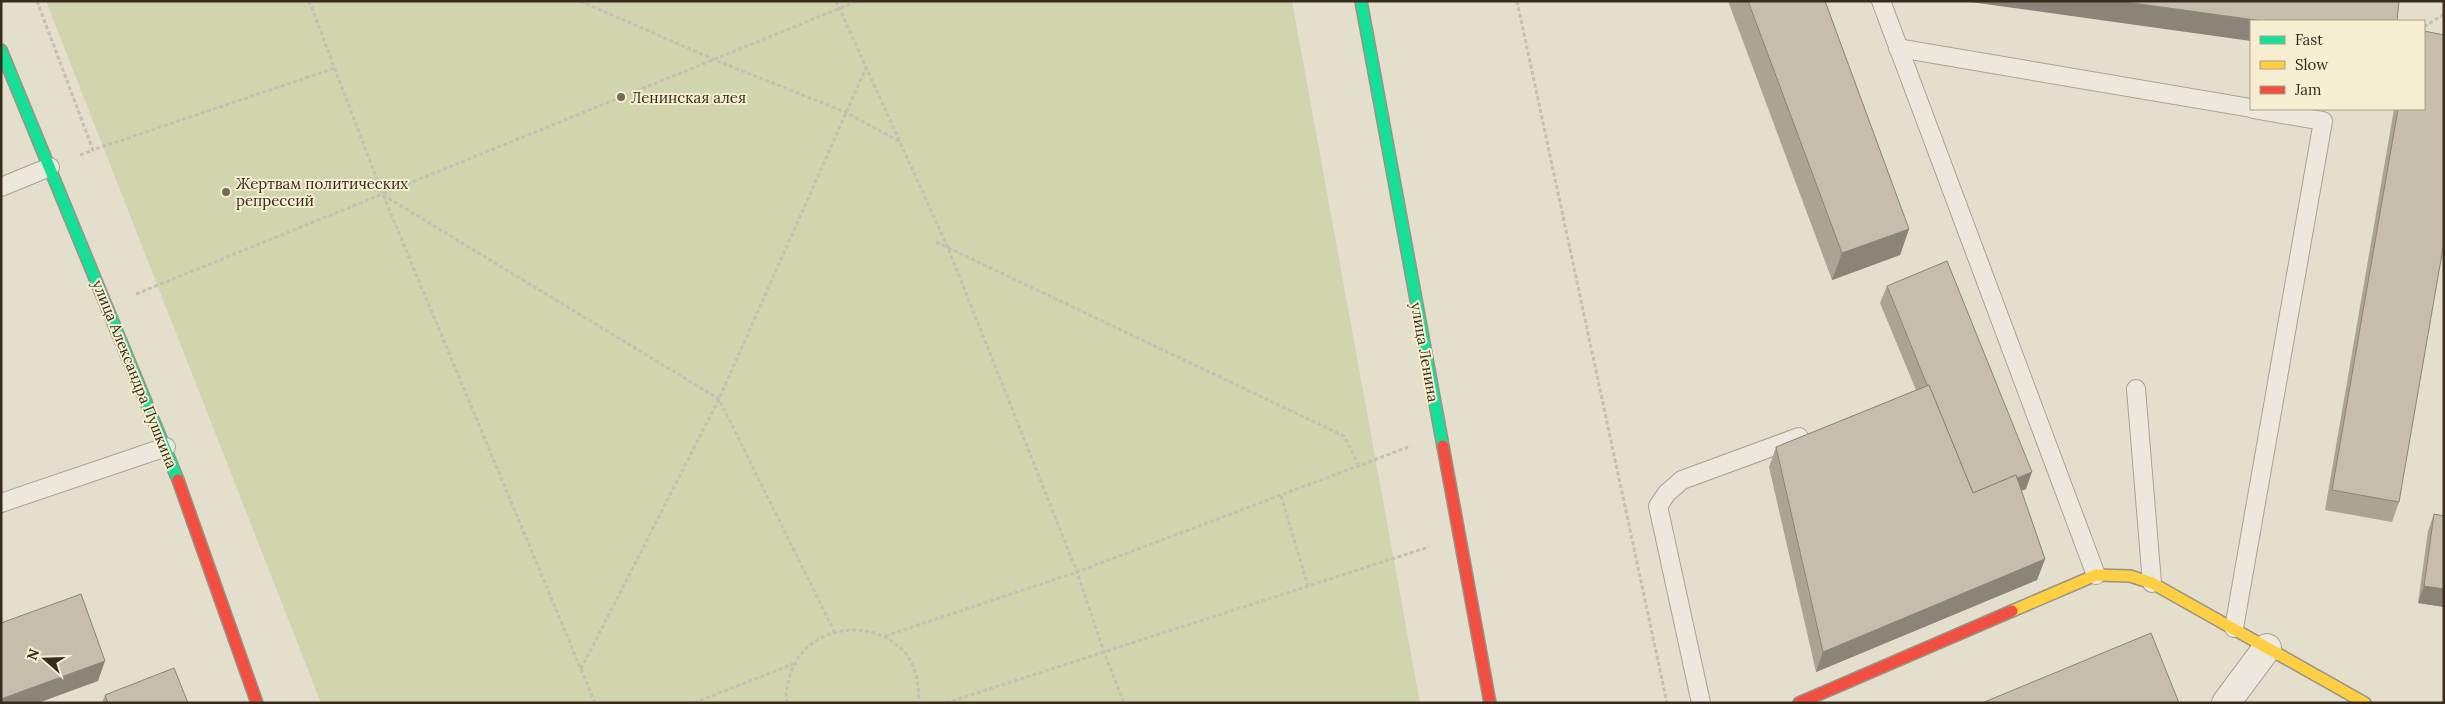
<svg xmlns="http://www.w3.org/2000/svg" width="2445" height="704" viewBox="0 0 2445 704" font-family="Lora,serif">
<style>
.green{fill:#d0d5ae}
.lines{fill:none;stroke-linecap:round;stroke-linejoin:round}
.lane-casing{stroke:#a9a394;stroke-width:20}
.street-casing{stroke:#a9a394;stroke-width:30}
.fast-casing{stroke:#989385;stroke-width:14}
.slow-casing{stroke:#989385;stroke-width:14}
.jam-casing{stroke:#989385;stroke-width:14}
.path{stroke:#c4c0b3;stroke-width:3;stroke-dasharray:4 2.5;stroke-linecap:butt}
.lane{stroke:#ece8dd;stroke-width:18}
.street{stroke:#ece8dd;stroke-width:28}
.fast{stroke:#16e098;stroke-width:11}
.slow{stroke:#ffcf43;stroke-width:11}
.jam{stroke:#f24e42;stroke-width:11}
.wall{fill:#aba394}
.shaded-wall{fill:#8b8478}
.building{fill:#c7bdac;stroke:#8b8478}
.poi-dot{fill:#746b5a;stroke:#f5eed0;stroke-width:2}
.labels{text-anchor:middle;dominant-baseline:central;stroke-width:4;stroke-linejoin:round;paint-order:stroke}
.poi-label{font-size:15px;fill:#372c1d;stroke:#f5eed0;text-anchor:start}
.street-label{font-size:15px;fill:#372c1d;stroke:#f5eed0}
</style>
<rect width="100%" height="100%" fill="#e4dfcc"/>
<polygon class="green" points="46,1 1292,1 1420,703 321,703"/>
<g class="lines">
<defs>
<g id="lane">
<polyline points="1881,1 2096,575"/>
<polyline points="1898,48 2251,108"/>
<polyline points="1,187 50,167"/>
<polyline points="2136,389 2152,583"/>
<polyline points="1,503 166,447"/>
<polyline points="2234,628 2323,121 2253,109"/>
<polyline points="1701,703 1658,506 1667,493 1682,480 1799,437"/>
</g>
<polyline id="street" points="2226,703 2267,648"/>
<g id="fast">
<polyline points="1361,1 1443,446"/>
<polyline points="1,50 178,480"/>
</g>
<polyline id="slow" points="2012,611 2096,575 2130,576 2152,583 2365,703"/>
<g id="jam">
<polyline points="1443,446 1490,703"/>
<polyline points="178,480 257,703"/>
<polyline points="1799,703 2012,611"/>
</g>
</defs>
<use href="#lane" class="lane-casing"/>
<use href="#street" class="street-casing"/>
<use href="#fast" class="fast-casing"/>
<use href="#slow" class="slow-casing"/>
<use href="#jam" class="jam-casing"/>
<g class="path">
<polyline points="37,1 93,150 335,68"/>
<polyline points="309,1 383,195 595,703"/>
<polyline points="580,1 715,60 845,112 899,141"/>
<polyline points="836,1 948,248 1077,572 1104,652 1124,703"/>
<polyline points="1517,1 1667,703"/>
<polyline points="2424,27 2444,14"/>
<polyline points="80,155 93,150"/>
<polyline points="383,195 719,399 834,631"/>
<polyline points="936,242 1344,436 1359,466"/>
<polyline points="136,294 858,1"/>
<polyline points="1281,496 1308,586"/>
<polyline points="885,636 1077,572 1411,446"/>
<polyline points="581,669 719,399 866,68"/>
<polyline points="694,703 793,664"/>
<path d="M787 703C785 693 787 686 790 676 804 625 874 614 907 655 917 669 919 687 919 703"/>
<polyline points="946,703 1429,547"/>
</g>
<use href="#lane" class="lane"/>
<use href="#street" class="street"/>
<use href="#fast" class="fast"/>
<use href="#slow" class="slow"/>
<use href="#jam" class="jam"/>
</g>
<g class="wall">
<polygon points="1728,1 1825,1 1909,229 1900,255 1832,280"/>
<polygon points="2394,109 2424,109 2399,502 2392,522 2325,510"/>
<polygon points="1887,286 2026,489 2021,491 2045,559 2037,580 1816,672 1769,467 1776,447 1916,390 1880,303"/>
<polygon points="2434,514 2444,516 2444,607 2418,603 2428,531"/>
<polygon points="105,695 188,703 102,703"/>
</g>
<g class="shaded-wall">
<polygon points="1963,1 2118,1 2263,21 2251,21 2251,41"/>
<polygon points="1909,229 1900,255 1832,280 1842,253"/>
<polygon points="2032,472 2026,489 1966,513 1972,496"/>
<polygon points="2045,559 2037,580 1816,672 1823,652"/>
<polygon points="2424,586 2444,589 2444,607 2418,603"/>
<polygon points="105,661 98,681 38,703 1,703 1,699"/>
</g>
<g class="building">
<polygon points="1748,1 1825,1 1909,229 1842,253"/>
<polygon points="2118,1 2399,1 2397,21 2263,21"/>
<polygon points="2424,31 2444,35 2444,242 2399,502 2332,490 2398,109 2424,109"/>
<polygon points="1947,261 2032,472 2017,478 2016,475 1973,493 1929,385 1927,385 1887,286"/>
<polygon points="1929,385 1973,493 2016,475 2045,559 1823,652 1776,447"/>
<polygon points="2434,514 2444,516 2444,589 2424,586"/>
<polygon points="81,594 105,661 1,699 1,623"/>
<polygon points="2151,633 2179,703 1982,703"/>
<polygon points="174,668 188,703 108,703 105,695"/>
</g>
<g class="poi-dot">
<circle cx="621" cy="97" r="5"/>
<circle cx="226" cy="192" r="5"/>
</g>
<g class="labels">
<g class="poi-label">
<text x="631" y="97">Ленинская алея</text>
<text x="236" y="183">Жертвам политических<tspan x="236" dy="17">репрессий</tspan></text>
</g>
<g class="street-label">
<text transform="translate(1425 352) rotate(80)">улица Ленина</text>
<text transform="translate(135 374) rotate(68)">улица Александра Пушкина</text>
</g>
</g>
<rect width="2445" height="704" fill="none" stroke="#372c1d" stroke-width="5"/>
<rect x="2250" y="20" width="175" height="90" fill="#f5eed0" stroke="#a9a088"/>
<rect x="2260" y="36" width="25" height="8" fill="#16e098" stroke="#a9a088"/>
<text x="2295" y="45" font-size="15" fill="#372c1d">Fast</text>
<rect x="2260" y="61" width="25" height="8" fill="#ffcf43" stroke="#a9a088"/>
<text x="2295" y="70" font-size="15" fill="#372c1d">Slow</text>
<rect x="2260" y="86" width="25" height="8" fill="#f24e42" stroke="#a9a088"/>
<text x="2295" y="95" font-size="15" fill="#372c1d">Jam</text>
<g transform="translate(45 659) rotate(290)" stroke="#f5eed0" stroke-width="4" paint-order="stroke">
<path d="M0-4L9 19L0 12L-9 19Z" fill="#372c1d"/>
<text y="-8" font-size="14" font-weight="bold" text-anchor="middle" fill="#372c1d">N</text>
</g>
</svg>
